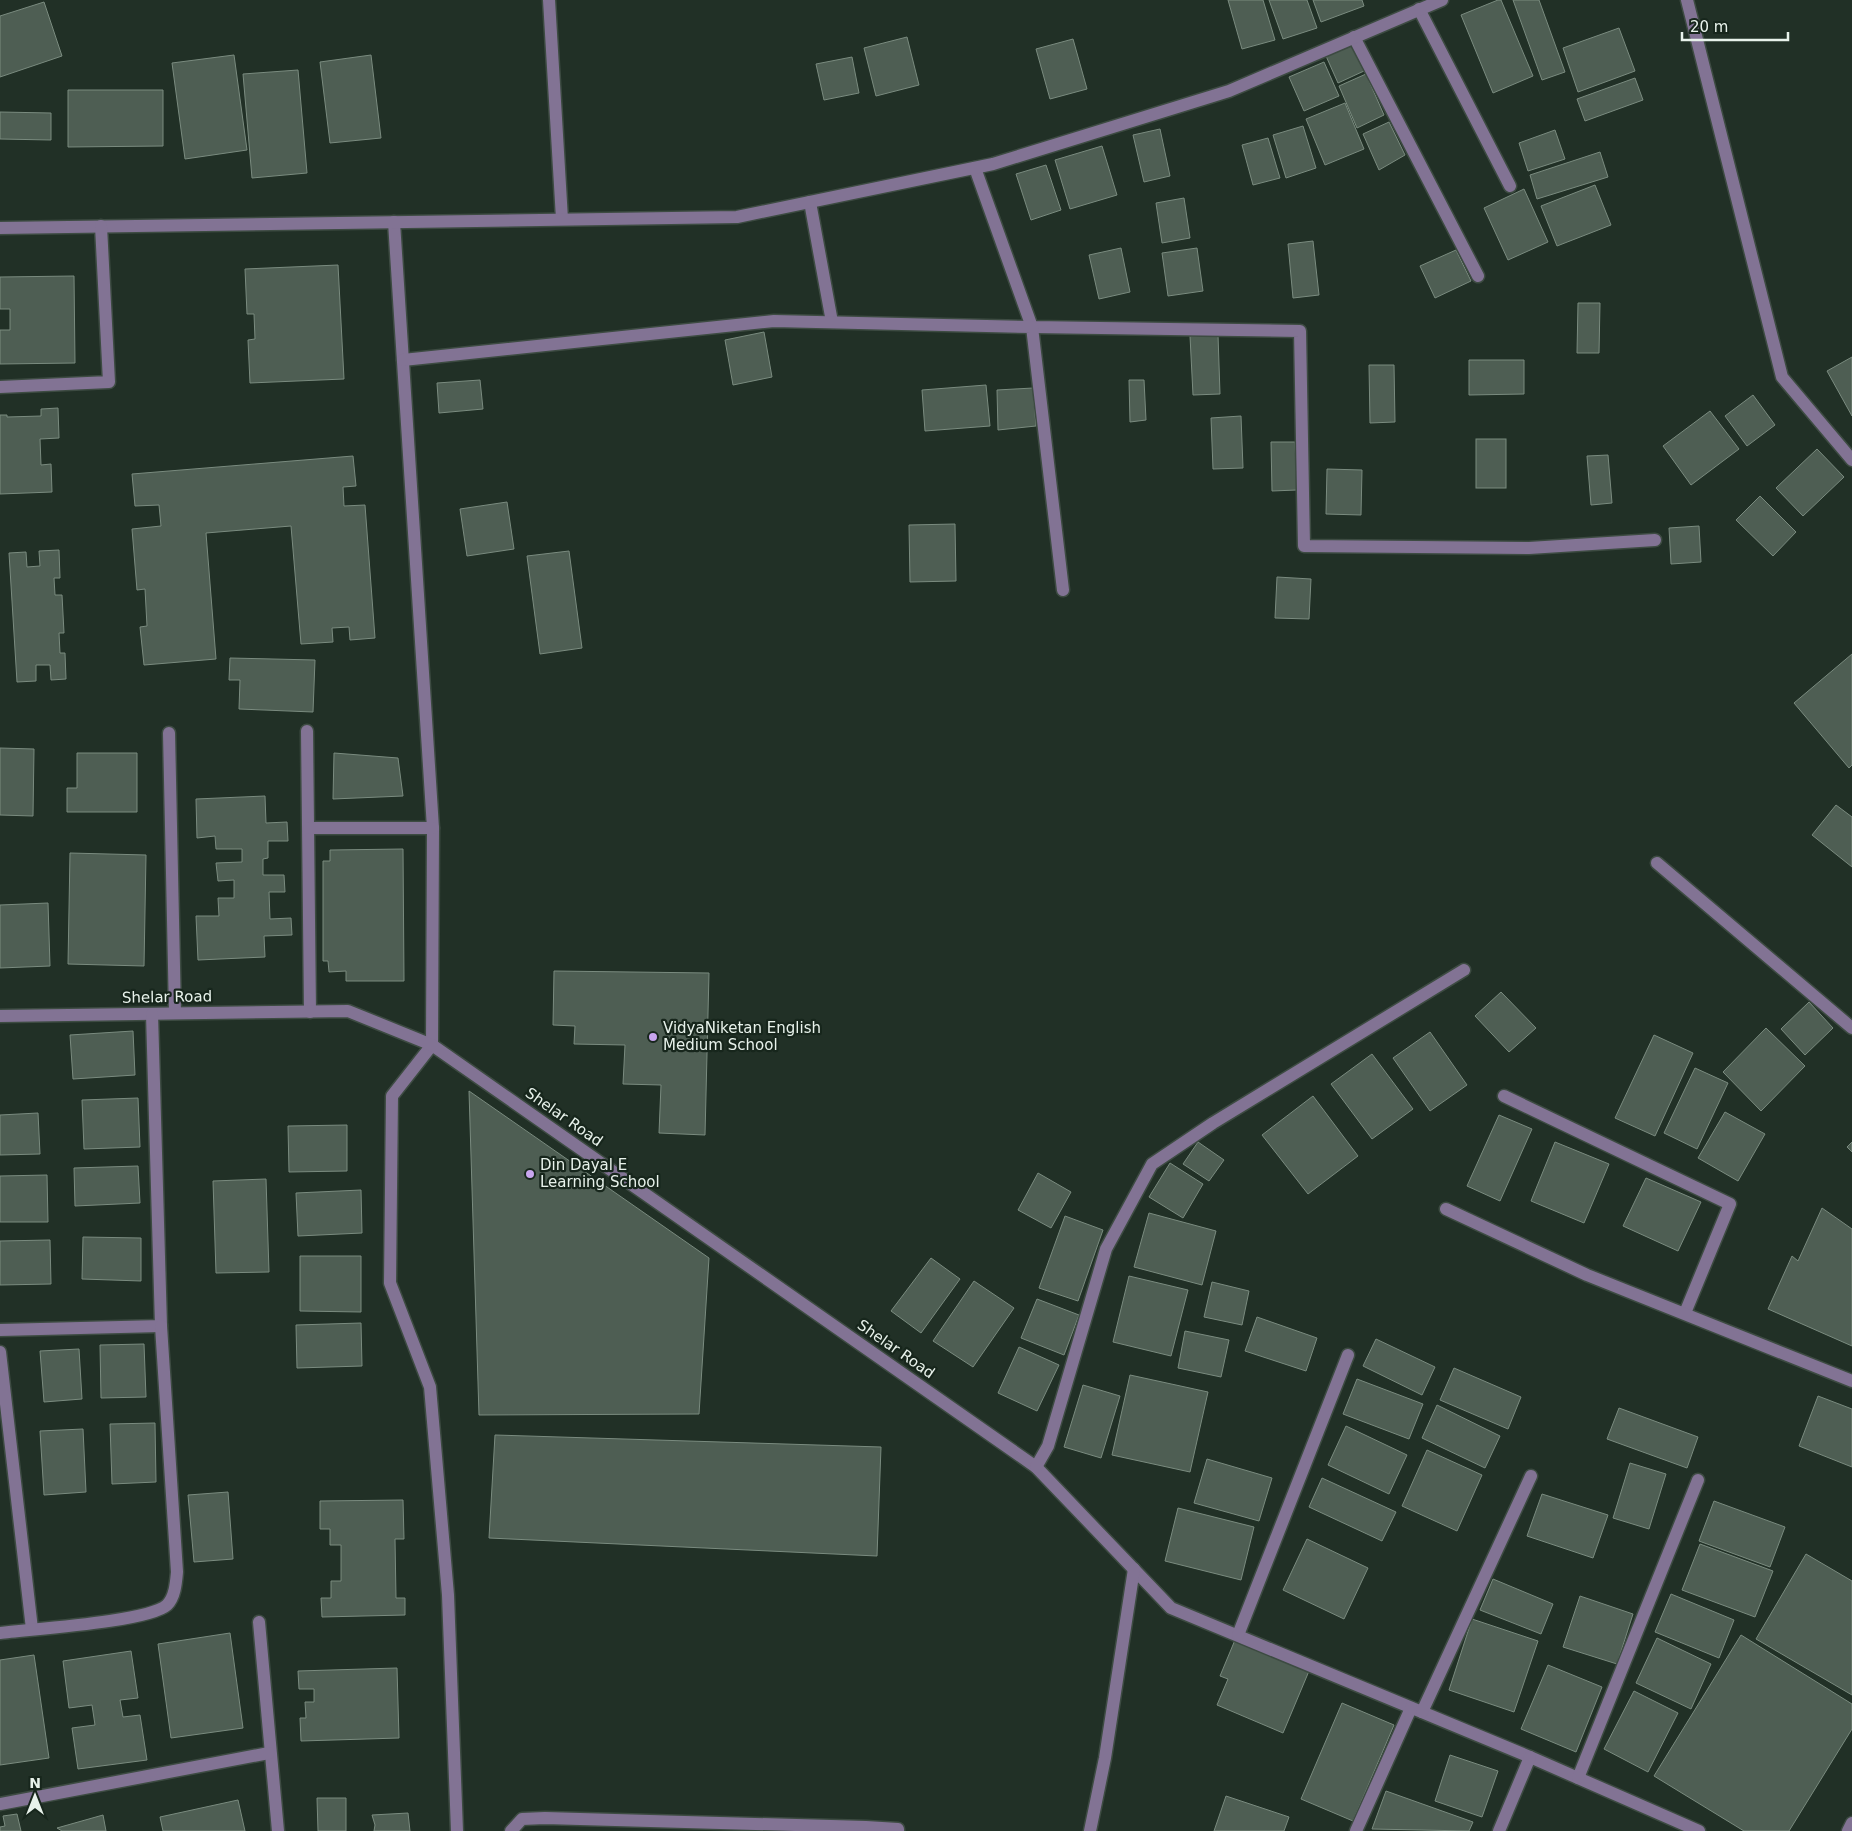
<svg xmlns="http://www.w3.org/2000/svg" width="1852" height="1831" viewBox="0 0 1852 1831" font-family="'DejaVu Sans',sans-serif">
<style>
.building{fill:#4e5e53;stroke:#7a8b7f}
.lines{fill:none;stroke-linecap:round;stroke-linejoin:round}
.minor-casing{stroke:#3d4b42;stroke-width:15}
.minor{stroke:#827394;stroke-width:12}
.poi-dot{fill:#c8a5ee;stroke:#17261c;stroke-width:2}
.labels{text-anchor:middle;dominant-baseline:central;stroke-width:4.5;stroke-linejoin:round;paint-order:stroke}
.street-label{font-size:15px;fill:#e8f2eb;stroke:#17261c}
.poi-label{font-size:15px;fill:#e8f2eb;stroke:#17261c;text-anchor:start}
</style>
<rect width="100%" height="100%" fill="#213026"/>
<g class="building">
<polygon points="1228,0 1263,0 1275,40 1242,49"/>
<polygon points="1269,0 1307,0 1317,28 1283,39"/>
<polygon points="1313,0 1362,0 1364,6 1321,22"/>
<polygon points="1498,0 1501,0 1533,76 1493,93 1461,15"/>
<polygon points="1513,0 1539,0 1565,72 1542,80"/>
<polygon points="44,2 62,56 0,77 0,16"/>
<polygon points="1619,28 1635,71 1578,92 1563,48"/>
<polygon points="907,37 919,85 876,96 864,48"/>
<polygon points="1073,39 1087,89 1050,99 1036,49"/>
<polygon points="1353,45 1364,71 1338,83 1326,56"/>
<polygon points="234,55 247,150 185,159 172,63"/>
<polygon points="371,55 381,138 330,143 320,62"/>
<polygon points="852,57 859,93 824,100 816,64"/>
<polygon points="1324,62 1339,96 1304,111 1289,77"/>
<polygon points="298,70 307,173 252,178 243,74"/>
<polygon points="1366,74 1384,115 1357,128 1339,86"/>
<polygon points="1635,78 1643,100 1585,121 1577,99"/>
<polygon points="68,90 163,90 163,146 68,147"/>
<polygon points="1345,103 1364,149 1325,165 1306,119"/>
<polygon points="0,112 51,113 51,140 0,139"/>
<polygon points="1389,122 1405,155 1379,170 1363,134"/>
<polygon points="1303,126 1316,168 1286,178 1273,135"/>
<polygon points="1160,129 1170,176 1144,182 1133,135"/>
<polygon points="1555,130 1565,159 1528,171 1519,143"/>
<polygon points="1268,138 1280,178 1253,185 1242,145"/>
<polygon points="1102,146 1117,195 1070,209 1055,160"/>
<polygon points="1600,152 1608,177 1537,199 1530,175"/>
<polygon points="1046,165 1061,210 1031,220 1016,174"/>
<polygon points="1595,185 1611,225 1557,246 1541,206"/>
<polygon points="1524,189 1548,242 1508,260 1484,208"/>
<polygon points="1184,198 1190,238 1162,243 1156,203"/>
<polygon points="1313,241 1319,295 1293,298 1288,244"/>
<polygon points="1121,248 1130,292 1099,299 1089,255"/>
<polygon points="1197,248 1203,291 1168,296 1162,253"/>
<polygon points="1456,250 1471,281 1435,298 1420,266"/>
<polygon points="338,265 344,379 250,383 248,340 255,339 254,314 247,314 245,269"/>
<polygon points="74,276 75,363 0,364 0,330 10,330 10,309 0,309 0,277"/>
<polygon points="1578,303 1600,303 1599,353 1577,353"/>
<polygon points="764,332 772,377 733,385 725,340"/>
<polygon points="1218,335 1220,394 1193,395 1190,336"/>
<polygon points="1852,357 1852,416 1827,371"/>
<polygon points="1469,360 1524,360 1524,394 1469,395"/>
<polygon points="1369,365 1394,365 1395,422 1370,423"/>
<polygon points="480,380 483,409 439,413 437,383"/>
<polygon points="1129,380 1144,380 1146,420 1130,422"/>
<polygon points="986,385 990,426 925,431 922,390"/>
<polygon points="1033,388 1036,426 998,430 997,390"/>
<polygon points="1753,395 1775,425 1747,446 1725,416"/>
<polygon points="58,408 59,438 40,439 41,465 51,464 52,492 0,494 0,415 7,415 7,417 41,416 41,409"/>
<polygon points="1710,411 1739,449 1691,485 1663,446"/>
<polygon points="1241,416 1243,468 1213,469 1211,418"/>
<rect x="1476" y="439" width="30" height="49"/>
<polygon points="1271,442 1295,442 1297,490 1272,491"/>
<polygon points="1817,449 1844,477 1803,516 1776,488"/>
<polygon points="1608,455 1612,503 1591,505 1587,456"/>
<polygon points="353,456 356,486 343,487 344,506 365,505 375,638 350,640 349,627 332,628 333,642 301,644 291,526 206,533 216,659 144,665 140,627 147,626 145,589 137,590 132,529 161,526 159,505 135,506 132,474"/>
<polygon points="1327,469 1362,470 1361,515 1326,514"/>
<polygon points="1760,496 1796,532 1773,556 1736,520"/>
<polygon points="507,502 514,549 467,556 460,509"/>
<polygon points="955,524 956,581 910,582 909,525"/>
<polygon points="1699,526 1701,562 1671,564 1669,528"/>
<polygon points="59,550 60,578 54,578 55,595 62,595 64,633 59,633 60,653 65,653 66,679 51,680 50,665 36,665 36,681 17,682 9,553 26,552 27,567 40,566 39,551"/>
<polygon points="569,551 582,648 540,654 527,556"/>
<polygon points="1277,577 1311,579 1309,619 1275,618"/>
<polygon points="1852,654 1852,765 1849,768 1794,703"/>
<polygon points="230,658 315,660 313,712 239,709 240,680 229,680"/>
<polygon points="0,748 34,749 33,816 0,815"/>
<polygon points="77,753 137,753 137,812 67,812 67,788 77,788"/>
<polygon points="334,753 398,758 403,796 333,799"/>
<polygon points="265,796 266,823 287,822 288,841 268,841 268,858 263,859 263,875 284,875 285,892 269,892 270,919 291,918 292,935 264,936 265,957 198,960 196,916 219,916 218,898 234,898 234,880 218,881 216,863 242,862 242,849 216,849 215,836 197,838 196,799"/>
<polygon points="1836,805 1852,817 1852,867 1812,835"/>
<polygon points="403,849 404,981 346,981 346,971 329,972 328,961 323,961 323,861 330,861 330,850"/>
<polygon points="70,853 146,855 144,966 68,964"/>
<polygon points="48,903 50,966 0,968 0,905"/>
<polygon points="554,971 709,973 705,1135 659,1133 661,1085 623,1084 625,1045 574,1044 575,1026 553,1025"/>
<polygon points="1501,992 1536,1028 1509,1052 1475,1016"/>
<polygon points="1809,1002 1833,1028 1805,1055 1781,1029"/>
<polygon points="1766,1028 1805,1066 1761,1111 1723,1072"/>
<polygon points="133,1031 135,1075 73,1079 70,1035"/>
<polygon points="1430,1032 1467,1085 1430,1111 1393,1058"/>
<polygon points="1654,1035 1693,1053 1655,1136 1615,1118"/>
<polygon points="1372,1054 1413,1109 1372,1139 1331,1084"/>
<polygon points="1695,1068 1728,1083 1697,1149 1664,1133"/>
<polygon points="469,1091 709,1258 699,1414 479,1415"/>
<polygon points="1313,1096 1358,1156 1308,1194 1262,1135"/>
<polygon points="138,1098 140,1147 84,1149 82,1100"/>
<polygon points="1725,1112 1765,1134 1738,1181 1698,1158"/>
<polygon points="38,1113 40,1154 0,1155 0,1115"/>
<polygon points="1499,1115 1532,1129 1500,1201 1467,1186"/>
<polygon points="347,1125 347,1171 289,1172 288,1126"/>
<polygon points="1198,1142 1224,1160 1209,1181 1183,1164"/>
<polygon points="1555,1142 1609,1164 1584,1223 1531,1201"/>
<polygon points="1852,1142 1852,1152 1847,1147"/>
<polygon points="1170,1163 1203,1184 1183,1218 1149,1197"/>
<polygon points="138,1166 140,1203 75,1206 74,1168"/>
<polygon points="1038,1173 1071,1192 1051,1228 1018,1210"/>
<polygon points="47,1175 48,1222 0,1222 0,1176"/>
<polygon points="1646,1178 1701,1202 1678,1251 1623,1226"/>
<polygon points="266,1179 269,1272 216,1273 213,1181"/>
<polygon points="361,1190 362,1233 298,1236 296,1193"/>
<polygon points="1822,1208 1852,1229 1852,1346 1768,1309 1792,1256 1798,1261"/>
<polygon points="1149,1213 1216,1231 1202,1285 1134,1267"/>
<polygon points="1065,1216 1103,1230 1078,1301 1039,1288"/>
<polygon points="83,1237 141,1238 141,1281 82,1279"/>
<polygon points="50,1240 51,1284 0,1285 0,1241"/>
<polygon points="300,1256 361,1256 361,1312 300,1311"/>
<polygon points="931,1258 960,1279 921,1333 891,1311"/>
<polygon points="1129,1276 1188,1290 1171,1356 1113,1342"/>
<polygon points="974,1281 1014,1308 973,1367 933,1341"/>
<polygon points="1212,1282 1249,1291 1242,1325 1204,1317"/>
<polygon points="1037,1299 1079,1315 1064,1355 1021,1338"/>
<polygon points="1257,1317 1317,1338 1306,1371 1245,1351"/>
<polygon points="361,1323 362,1366 297,1368 296,1325"/>
<polygon points="1185,1331 1229,1340 1221,1377 1178,1368"/>
<polygon points="1376,1339 1435,1367 1422,1395 1363,1366"/>
<polygon points="144,1344 146,1397 101,1398 100,1345"/>
<polygon points="1019,1347 1059,1365 1037,1411 998,1393"/>
<polygon points="79,1349 82,1399 44,1402 40,1351"/>
<polygon points="1454,1368 1521,1397 1508,1429 1440,1400"/>
<polygon points="1130,1375 1208,1392 1190,1472 1112,1455"/>
<polygon points="1357,1379 1423,1404 1409,1439 1343,1414"/>
<polygon points="1083,1385 1120,1396 1101,1458 1064,1447"/>
<polygon points="1818,1396 1852,1409 1852,1467 1799,1446"/>
<polygon points="1437,1405 1500,1436 1485,1468 1422,1438"/>
<polygon points="1619,1408 1698,1437 1687,1468 1607,1439"/>
<polygon points="155,1423 156,1482 112,1484 110,1424"/>
<polygon points="1346,1426 1407,1455 1389,1494 1328,1465"/>
<polygon points="83,1429 86,1492 44,1495 40,1431"/>
<polygon points="495,1435 881,1447 877,1556 489,1538"/>
<polygon points="1427,1450 1482,1475 1457,1531 1402,1506"/>
<polygon points="1207,1459 1272,1478 1259,1521 1194,1503"/>
<polygon points="1630,1463 1666,1474 1649,1529 1613,1518"/>
<polygon points="1322,1478 1396,1512 1382,1541 1309,1507"/>
<polygon points="228,1492 233,1559 194,1562 188,1495"/>
<polygon points="1542,1494 1608,1515 1593,1558 1527,1536"/>
<polygon points="403,1500 404,1539 395,1539 396,1598 405,1598 405,1615 322,1617 321,1598 331,1598 331,1581 341,1581 341,1545 330,1545 330,1529 320,1529 320,1501"/>
<polygon points="1714,1501 1785,1527 1770,1567 1699,1541"/>
<polygon points="1178,1508 1254,1527 1241,1580 1165,1561"/>
<polygon points="1307,1539 1368,1568 1344,1619 1283,1590"/>
<polygon points="1700,1544 1773,1571 1755,1617 1682,1590"/>
<polygon points="1806,1554 1852,1581 1852,1695 1756,1639"/>
<polygon points="1493,1579 1553,1604 1541,1634 1480,1610"/>
<polygon points="1671,1594 1734,1620 1719,1658 1655,1632"/>
<polygon points="1580,1596 1633,1614 1617,1664 1563,1647"/>
<polygon points="1472,1619 1538,1641 1514,1712 1449,1690"/>
<polygon points="230,1633 243,1728 171,1738 158,1644"/>
<polygon points="1741,1635 1852,1704 1852,1729 1789,1831 1744,1831 1654,1776"/>
<polygon points="1657,1638 1711,1664 1691,1709 1636,1683"/>
<polygon points="1235,1640 1309,1671 1283,1733 1217,1705 1228,1679 1220,1676"/>
<polygon points="131,1651 138,1698 120,1700 123,1717 140,1715 147,1760 78,1769 72,1728 95,1725 92,1705 69,1708 63,1661"/>
<polygon points="34,1655 49,1758 0,1765 0,1660"/>
<polygon points="1548,1665 1602,1687 1576,1752 1521,1729"/>
<polygon points="397,1668 399,1738 301,1741 300,1718 306,1718 305,1702 314,1702 314,1689 299,1689 298,1671"/>
<polygon points="1634,1691 1678,1713 1648,1772 1604,1749"/>
<polygon points="1342,1703 1394,1725 1353,1821 1301,1799"/>
<polygon points="1450,1755 1498,1771 1482,1817 1435,1801"/>
<polygon points="1386,1791 1473,1822 1469,1831 1372,1829"/>
<polygon points="1226,1796 1289,1817 1284,1831 1214,1831"/>
<polygon points="317,1798 346,1798 346,1831 318,1831"/>
<polygon points="238,1800 245,1831 163,1831 160,1817"/>
<polygon points="408,1813 410,1831 374,1831 375,1825 372,1815"/>
<polygon points="17,1814 21,1831 0,1831 0,1827 5,1826 3,1816"/>
<polygon points="103,1815 106,1831 62,1831 57,1828"/>
</g>
<g class="lines">
<defs>
<g id="minor">
<polyline points="549,0 562,219"/>
<polyline points="1687,0 1782,377 1852,460"/>
<polyline points="1419,9 1510,186"/>
<polyline points="1354,37 1478,276"/>
<polyline points="975,168 1032,327 1300,331 1304,546 1529,548 1655,540"/>
<polyline points="810,202 832,322"/>
<polyline points="394,222 433,828 432,1045 392,1096 390,1283 430,1387 448,1595 457,1831"/>
<polyline points="0,228 737,217 993,164 1229,91 1442,0"/>
<polyline points="403,360 774,321 1032,327 1063,590"/>
<polyline points="0,387 109,382 101,226"/>
<polyline points="307,731 310,1012"/>
<polyline points="169,733 175,1013"/>
<polyline points="309,828 433,828"/>
<polyline points="1657,863 1852,1028"/>
<polyline points="0,1016 348,1011 432,1045 1036,1467 1171,1608 1530,1757 1699,1831"/>
<polyline points="1504,1096 1730,1204 1685,1313"/>
<polyline points="1446,1209 1587,1275 1852,1381"/>
<polyline points="0,1330 161,1326 152,1014"/>
<polyline points="0,1352 32,1629"/>
<polyline points="1036,1467 1048,1446 1106,1249 1152,1164 1213,1123 1464,970"/>
<polyline points="259,1622 278,1831"/>
<path d="M0 1633C31 1629 148 1622 167 1605 175 1597 176 1583 177 1572L161 1326"/>
<polyline points="1238,1635 1348,1355"/>
<polyline points="1422,1712 1531,1476"/>
<polyline points="1578,1778 1698,1480"/>
<polyline points="0,1804 269,1753"/>
<polyline points="511,1831 522,1819 545,1818 866,1827 898,1829 898,1831"/>
<polyline points="1090,1831 1105,1758 1134,1569"/>
<polyline points="1356,1831 1411,1708"/>
<polyline points="1499,1831 1530,1757"/>
<polyline points="1848,1831 1852,1823"/>
</g>
</defs>
<use href="#minor" class="minor-casing"/>
<use href="#minor" class="minor"/>
</g>
<g class="poi-dot">
<circle cx="653" cy="1037" r="5"/>
<circle cx="530" cy="1174" r="5"/>
</g>
<g class="labels">
<g class="street-label">
<text transform="translate(167 997) rotate(-1)">Shelar Road</text>
<text transform="translate(564 1117) rotate(35)">Shelar Road</text>
<text transform="translate(896 1349) rotate(35)">Shelar Road</text>
</g>
<g class="poi-label">
<text x="663" y="1028">VidyaNiketan English<tspan x="663" dy="17">Medium School</tspan></text>
<text x="540" y="1165">Din Dayal E<tspan x="540" dy="17">Learning School</tspan></text>
</g>
</g>
<g transform="translate(35 1796)" stroke="#17261c" stroke-width="4" paint-order="stroke">
<path d="M0-4L9 19L0 12L-9 19Z" fill="#e8f2eb"/>
<text y="-8" font-size="14" font-weight="bold" text-anchor="middle" fill="#e8f2eb">N</text>
</g>
<path d="M1682 32v8h106v-8" fill="none" stroke="#e8f2eb" stroke-width="2.5"/>
<text x="1690" y="32" font-size="15" fill="#e8f2eb" stroke="#17261c" stroke-width="4" paint-order="stroke">20 m</text>
</svg>
